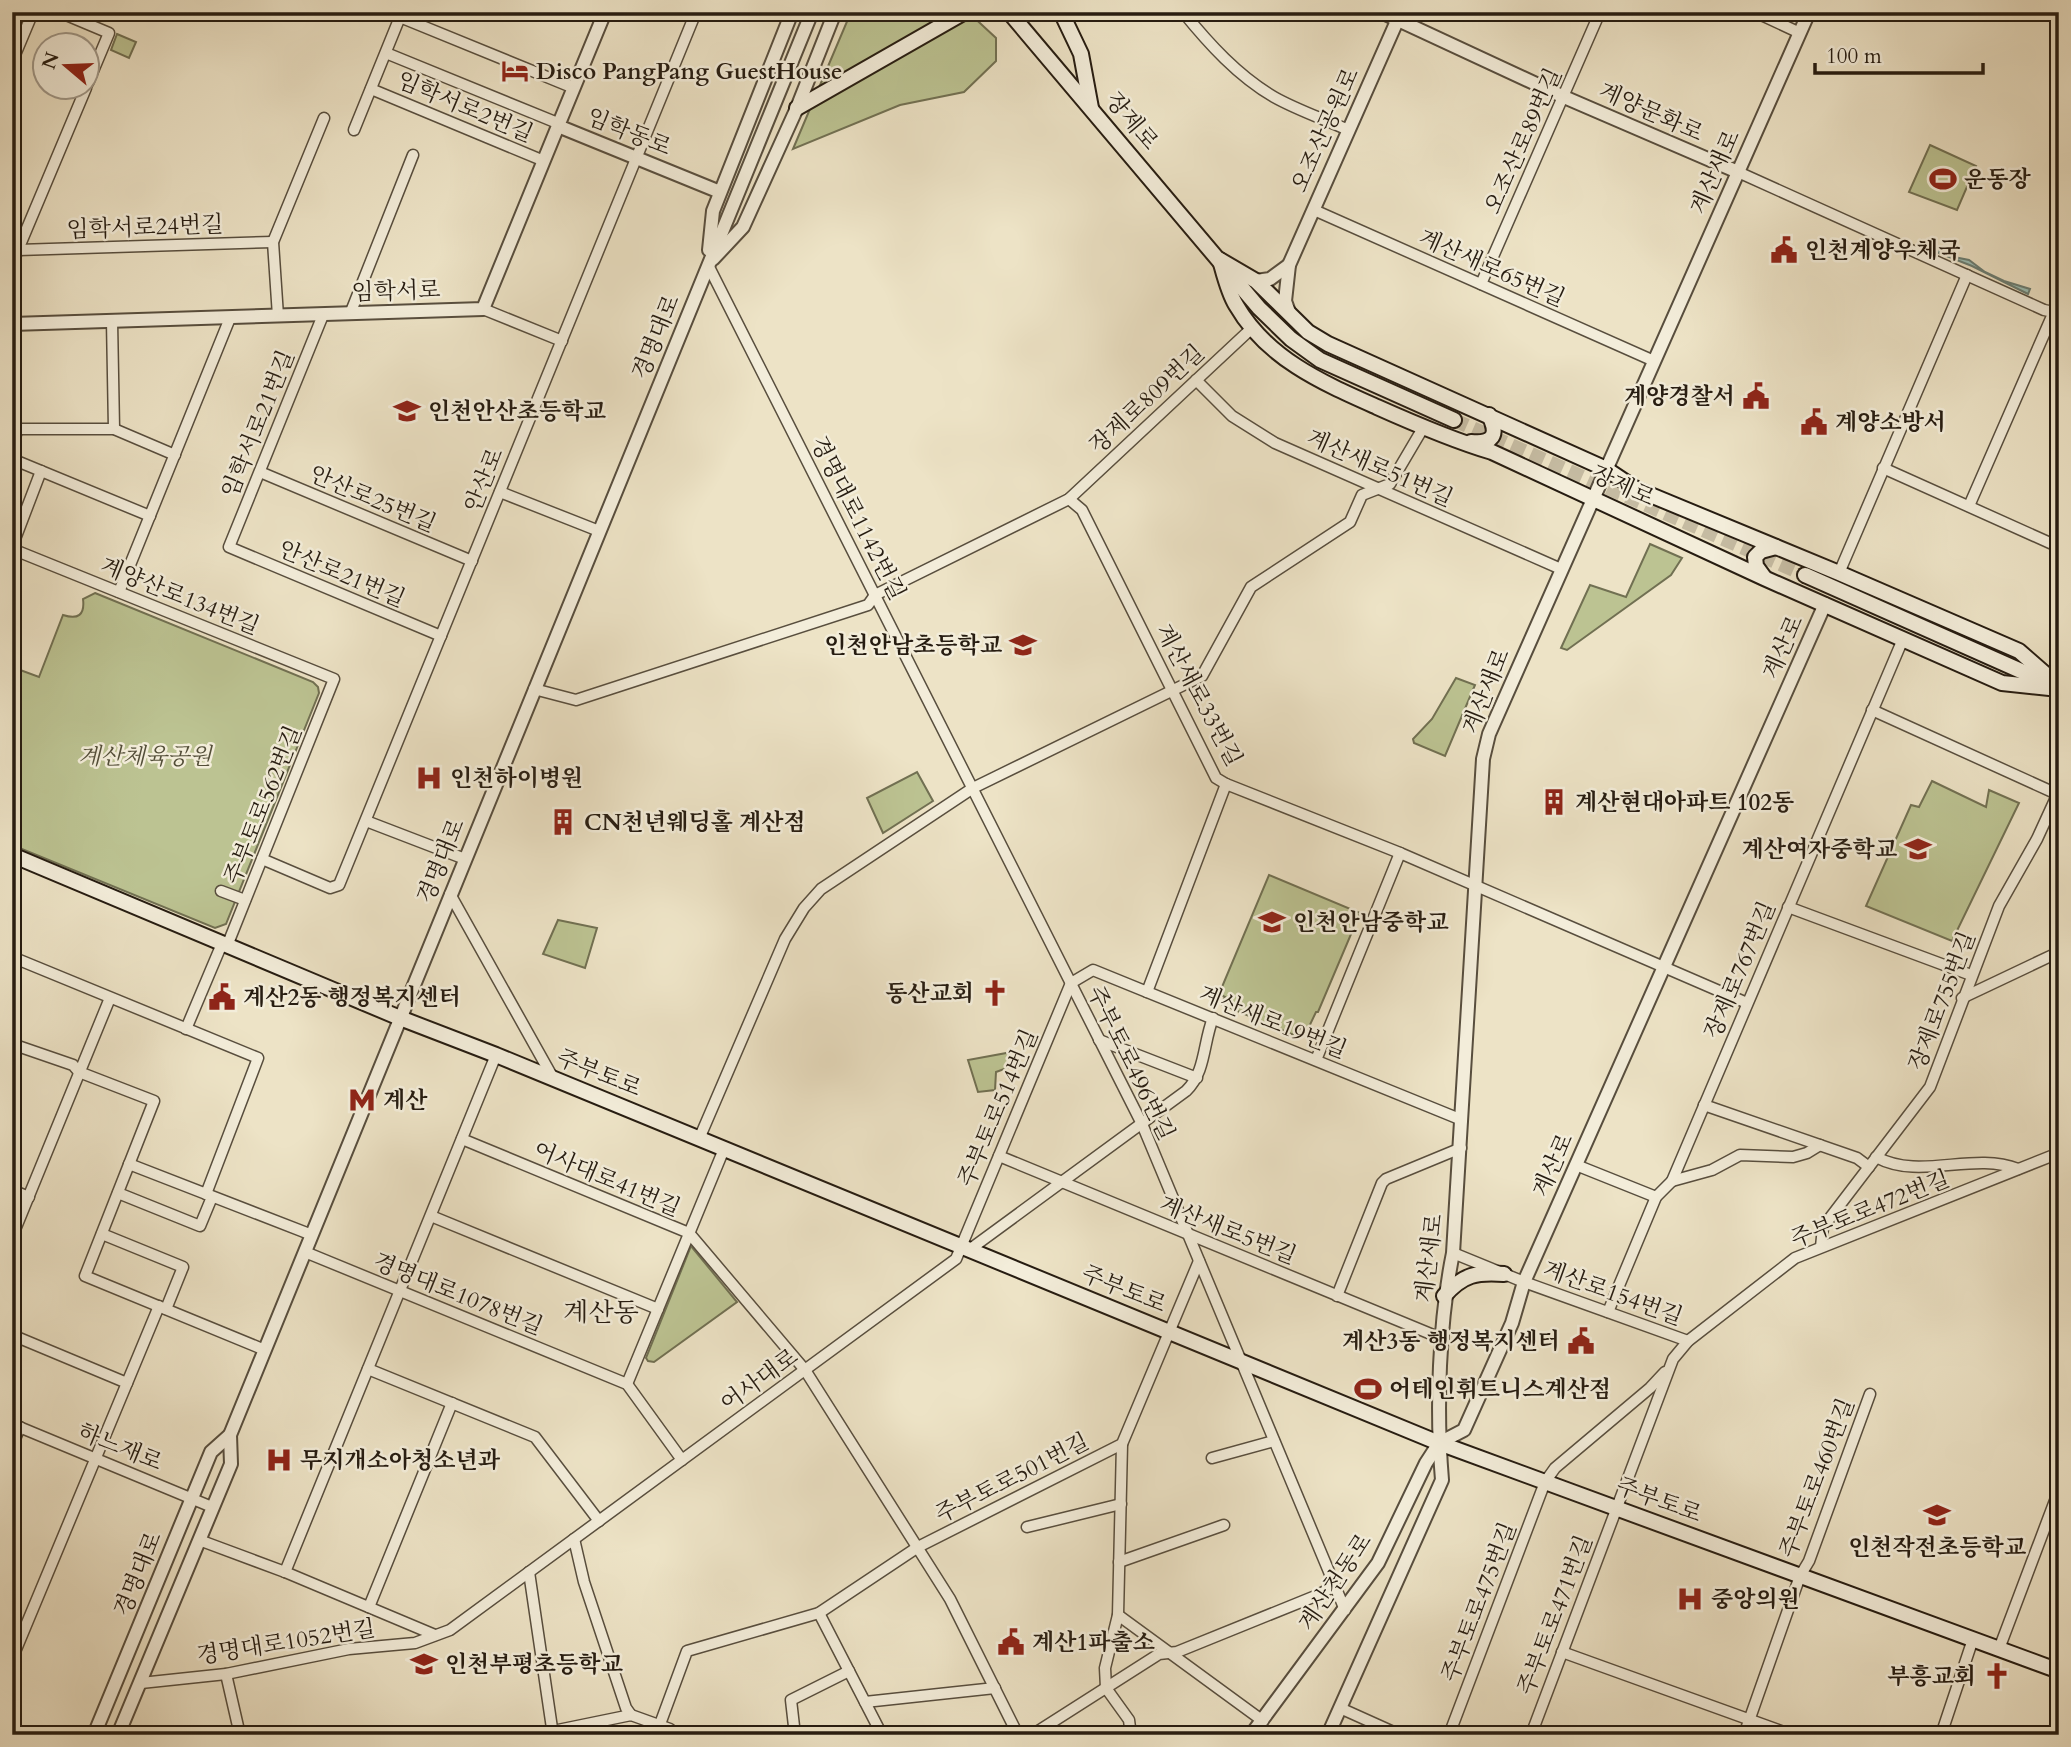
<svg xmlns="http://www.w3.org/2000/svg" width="2071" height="1747" viewBox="0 0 2071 1747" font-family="Cardo,'Noto Serif KR',serif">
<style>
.green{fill:#bcc392;stroke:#717052;stroke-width:2}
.water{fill:#99beb5;stroke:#6b7d73;stroke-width:2}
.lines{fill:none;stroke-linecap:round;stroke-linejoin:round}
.secondary-tunnel{stroke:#c5bba2;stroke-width:14;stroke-dasharray:14 7;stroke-linecap:butt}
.pedestrian-casing{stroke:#584e3e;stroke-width:10}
.minor-casing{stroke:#584e3e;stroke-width:13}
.tertiary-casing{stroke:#584e3e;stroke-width:16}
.secondary-casing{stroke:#261c11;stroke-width:18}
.pedestrian{stroke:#f3edda;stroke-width:7}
.minor{stroke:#f3edda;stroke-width:10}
.tertiary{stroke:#f3edda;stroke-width:12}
.secondary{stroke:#f3edda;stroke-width:14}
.labels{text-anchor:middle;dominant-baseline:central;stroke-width:5;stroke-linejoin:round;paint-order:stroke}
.poi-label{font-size:23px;font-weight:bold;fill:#261c11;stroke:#f3edda;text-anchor:start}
.street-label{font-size:23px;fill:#261c11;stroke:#f3edda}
.park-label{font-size:23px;font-style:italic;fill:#534e38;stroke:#f3edda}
.quarter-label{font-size:26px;fill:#261c11;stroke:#f3edda}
</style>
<rect width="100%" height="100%" fill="#ede3c6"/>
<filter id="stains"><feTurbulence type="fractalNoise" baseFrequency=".00286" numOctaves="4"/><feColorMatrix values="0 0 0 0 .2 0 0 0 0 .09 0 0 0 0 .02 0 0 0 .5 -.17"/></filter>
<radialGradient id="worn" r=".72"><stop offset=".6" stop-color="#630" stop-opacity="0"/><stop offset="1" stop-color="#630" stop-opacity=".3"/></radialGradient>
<g class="green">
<polygon points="851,12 968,12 996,38 996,61 964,92 900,105 793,149"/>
<polygon points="117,34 136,42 129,58 111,50"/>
<polygon points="1930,145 1976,166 1957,210 1909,192"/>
<polygon points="1650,544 1682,558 1671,575 1567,650 1561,648 1590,585 1626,597"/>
<path d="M95 593 313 682 318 687 319 693 226 924 215 928 12 845V667L39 677 63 615C78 620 85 615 83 599Z"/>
<polygon points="1456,678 1475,685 1445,756 1414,743 1413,739 1432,719"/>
<polygon points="917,772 933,801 883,833 867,798"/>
<polygon points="1932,781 1986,807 1989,790 2019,803 1952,941 1866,906 1911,805 1919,807"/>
<polygon points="1269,875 1360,913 1318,1012 1316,1012 1307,1031 1299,1028 1296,1036 1221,1004 1225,997 1219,994"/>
<polygon points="558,920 597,928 585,968 543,954"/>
<polygon points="1012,1052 1015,1065 996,1072 995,1090 978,1092 968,1060"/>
<polygon points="691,1246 737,1302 654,1362 648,1361 646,1358"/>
</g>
<polygon class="water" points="1922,240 1949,256 1969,260 1985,272 2004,281 2030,289 2028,294 1972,266 1921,246 1919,242"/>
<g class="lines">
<polyline class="secondary-tunnel" points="1454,420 1805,575"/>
<defs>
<polyline id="pedestrian" points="670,1729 687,1735"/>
<g id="minor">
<polyline points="59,12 109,33 88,83"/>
<path d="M1183 12C1209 44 1238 76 1274 97 1297 110 1324 119 1348 130"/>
<polyline points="1755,12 1800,33"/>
<polyline points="400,17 574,88"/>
<polyline points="386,53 560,124"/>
<polyline points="12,62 33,12"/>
<polyline points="371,89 544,161"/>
<polyline points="354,130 402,12"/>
<polyline points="1738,172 2044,310 2059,313"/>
<polyline points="1314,210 1654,361"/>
<polyline points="12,248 18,250 273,242"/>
<polyline points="12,264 86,88"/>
<polyline points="708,265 1142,1124 1345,1610"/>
<polyline points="1481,284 1600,12"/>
<polyline points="483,309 562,341"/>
<polyline points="350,314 413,155"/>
<polyline points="323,315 229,547 441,636"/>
<polyline points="278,316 273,242 324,118"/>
<polyline points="112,321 114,429"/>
<polyline points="1196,380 1232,416 1275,443 1561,569"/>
<polyline points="12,445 18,429 114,429 175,455"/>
<polyline points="12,459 150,516"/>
<polyline points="1883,468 2059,547"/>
<polyline points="260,472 472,561"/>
<polyline points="500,492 599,531"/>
<polyline points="1069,499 1082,510 1216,778 1226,784 1400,853 1747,1003"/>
<polyline points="1969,506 2059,300"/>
<polyline points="12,547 41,471"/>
<polyline points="12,549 334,679 229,941 221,946 186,1029"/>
<polyline points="1839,573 1967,275"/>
<polyline points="119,592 230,318"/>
<polyline points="534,689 576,700 868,605 875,595 1069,499 1252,328"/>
<polyline points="1872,710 2057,794"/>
<polyline points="366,821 465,859"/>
<polyline points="262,859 330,888 339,885 696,12"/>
<polyline points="221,891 245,900"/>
<polyline points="450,894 553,1078"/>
<polyline points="1788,907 1971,975"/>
<polyline points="12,957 258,1058 206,1194"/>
<polyline points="1147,992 1226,784"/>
<polyline points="1962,998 2059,952"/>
<polyline points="1099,1040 1197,1078"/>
<polyline points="12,1044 73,1065 79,1072 154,1101 85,1276 265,1350"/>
<polyline points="1316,1060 1400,853"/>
<polyline points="1704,1105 1857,1158 1869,1167"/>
<polyline points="462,1139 689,1233 805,1370 950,1599 1018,1735"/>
<polyline points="699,1139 785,939 804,908 821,889 973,788 1202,676 1251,587 1350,522 1362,495 1390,484 1423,428"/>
<polyline points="999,1156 1443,1339"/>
<path d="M1876 1157C1921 1181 1972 1151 2018 1169"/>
<polyline points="129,1164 312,1235"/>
<polyline points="1576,1165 1656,1197"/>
<polyline points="1672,1181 1712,1170 1740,1155 1793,1157 1807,1153 1820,1145"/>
<polyline points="12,1190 29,1197"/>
<polyline points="118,1193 200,1226 212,1197"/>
<polyline points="431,1216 658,1309"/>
<polyline points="102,1234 183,1267 166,1309"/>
<polyline points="12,1237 110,998"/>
<polyline points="1821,1247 1823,1227 1930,1087 1999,906 2037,839 2059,791"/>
<path d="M969 1250 1186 1091C1206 1072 1203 1043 1213 1018"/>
<polyline points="305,1252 627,1384 682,1460"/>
<polyline points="1453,1253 1524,1282 1688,1341"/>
<polyline points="1337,1296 1382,1183 1386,1179 1461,1148"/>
<polyline points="1608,1312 1656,1197 1672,1181 1903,639"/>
<polyline points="12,1335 127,1383 12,1659"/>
<polyline points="368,1369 535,1437 599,1521"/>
<polyline points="127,1383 159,1306"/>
<polyline points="627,1384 724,1149"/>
<polyline points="12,1424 212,1507"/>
<polyline points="1122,1444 1118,1615 1105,1668 1106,1688 1129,1720 1131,1735"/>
<polyline points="12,1446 20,1427"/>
<polyline points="1212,1458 1274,1441"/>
<polyline points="1027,1527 1121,1504"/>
<polyline points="574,1539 584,1582 626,1708 631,1715"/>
<polyline points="199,1540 285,1572 435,1635"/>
<polyline points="1119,1562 1224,1525"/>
<polyline points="285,1572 496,1055"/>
<polyline points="529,1572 553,1735"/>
<polyline points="369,1607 452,1403"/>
<polyline points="819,1613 882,1735"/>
<polyline points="1118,1615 1263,1721"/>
<polyline points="1999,1649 2059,1490"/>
<polyline points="1562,1652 1792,1735"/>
<polyline points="226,1674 240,1735"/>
<polyline points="141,1683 226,1674 349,1649 415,1643 450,1630 956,1259 1071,983 1093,970 1462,1120"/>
<polyline points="865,1702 995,1688"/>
<polyline points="1340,1708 1400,1735"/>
<polyline points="553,1731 631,1715 670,1729"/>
<polyline points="12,1734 13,1735"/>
<polyline points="656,1735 687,1651 819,1613 918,1547 1122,1444 1199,1261"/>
<polyline points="795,1735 791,1700 849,1671"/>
<polyline points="1032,1735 1159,1654 1177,1652 1318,1595 1334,1586"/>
<polyline points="1449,1735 1545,1482 1555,1468 1650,1388 1665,1372"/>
<polyline points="1531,1735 1673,1359 1688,1341 1795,1258 2059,1153"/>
<polyline points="1744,1735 1800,1576 1809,1561 1870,1394"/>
<polyline points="1941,1735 1973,1639"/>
</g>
<g id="tertiary">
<polyline points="605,12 558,126 720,192"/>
<polyline points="1381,12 1564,97 1738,172"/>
<polyline points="709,250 713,211 792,12"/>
<polyline points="713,259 743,227 797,108 835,12"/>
<polyline points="1256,281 1270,279 1289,265"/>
<polyline points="1289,312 1285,301 1289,265 1401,12"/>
<polyline points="12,324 483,309 558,126"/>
<polyline points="94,1735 211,1452 230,1435"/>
<polyline points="118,1735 231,1464 230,1435 812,12"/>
<polyline points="1251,1735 1378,1563 1426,1463 1439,1443 1464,1430 1512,1323 1524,1282 1825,604"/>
<path d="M1328 1735 1442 1480C1436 1409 1439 1322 1453 1253L1483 759 1489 734 1809 12"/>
</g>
<g id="secondary">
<polyline points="1009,12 1259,308 1291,339 1320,360 1454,420"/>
<polyline points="1061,12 1081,54 1091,108"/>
<polyline points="797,108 965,12"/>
<path d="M1220 260C1224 274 1228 292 1236 305 1267 359 1323 383 1377 407 1415 424 1452 440 1492 452L1764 578 2002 683 2059 689"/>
<polyline points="1220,260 1256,281 1308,332 1328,344 1606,469 1636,489 1839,573 2019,651 2059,686"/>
<path d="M1471 442C1493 444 1499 435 1489 415"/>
<polyline points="1805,575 2048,683"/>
<polyline points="1764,577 1756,566 1755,557 1761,551 1776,547"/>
<polyline points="12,855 400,1018 496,1055 1439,1443 2059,1671"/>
<path d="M1444 1296C1463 1274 1477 1272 1504 1274"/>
</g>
</defs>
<use href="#pedestrian" class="pedestrian-casing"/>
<use href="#minor" class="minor-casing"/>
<use href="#tertiary" class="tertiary-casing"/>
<use href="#secondary" class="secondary-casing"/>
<use href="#pedestrian" class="pedestrian"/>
<use href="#minor" class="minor"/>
<use href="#tertiary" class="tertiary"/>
<use href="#secondary" class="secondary"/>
</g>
<defs>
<symbol id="hotel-bare" viewBox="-9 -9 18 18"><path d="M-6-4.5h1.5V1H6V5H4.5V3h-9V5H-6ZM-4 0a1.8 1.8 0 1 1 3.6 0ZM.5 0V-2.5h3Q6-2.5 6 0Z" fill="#8f2418" stroke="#f3edda" stroke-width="2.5" paint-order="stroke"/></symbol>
<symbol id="stadium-bare" viewBox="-9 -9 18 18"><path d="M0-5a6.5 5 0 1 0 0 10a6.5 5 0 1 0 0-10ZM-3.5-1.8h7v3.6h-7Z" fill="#8f2418" stroke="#f3edda" stroke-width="2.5" paint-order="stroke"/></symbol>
<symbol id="civic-bare" viewBox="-9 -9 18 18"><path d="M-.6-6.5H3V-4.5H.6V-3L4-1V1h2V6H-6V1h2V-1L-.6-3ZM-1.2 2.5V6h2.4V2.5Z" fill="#8f2418" stroke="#f3edda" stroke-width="2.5" paint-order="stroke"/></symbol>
<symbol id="school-bare" viewBox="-9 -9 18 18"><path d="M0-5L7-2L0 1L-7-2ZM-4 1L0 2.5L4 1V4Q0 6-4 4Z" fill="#8f2418" stroke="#f3edda" stroke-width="2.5" paint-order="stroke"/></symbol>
<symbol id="hospital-bare" viewBox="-9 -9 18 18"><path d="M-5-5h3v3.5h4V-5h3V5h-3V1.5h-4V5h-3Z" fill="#8f2418" stroke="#f3edda" stroke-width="2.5" paint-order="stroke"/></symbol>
<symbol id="building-bare" viewBox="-9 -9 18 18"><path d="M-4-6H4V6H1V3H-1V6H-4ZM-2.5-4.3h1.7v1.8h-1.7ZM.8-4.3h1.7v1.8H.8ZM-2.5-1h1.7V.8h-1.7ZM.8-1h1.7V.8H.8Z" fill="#8f2418" stroke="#f3edda" stroke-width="2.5" paint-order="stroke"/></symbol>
<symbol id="church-bare" viewBox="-9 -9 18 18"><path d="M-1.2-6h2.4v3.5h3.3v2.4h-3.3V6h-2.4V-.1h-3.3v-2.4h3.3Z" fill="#8f2418" stroke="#f3edda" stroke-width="2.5" paint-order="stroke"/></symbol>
<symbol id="metro-bare" viewBox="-9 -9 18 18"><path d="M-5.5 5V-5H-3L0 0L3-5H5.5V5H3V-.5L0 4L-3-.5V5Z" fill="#8f2418" stroke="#f3edda" stroke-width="2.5" paint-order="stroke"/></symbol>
</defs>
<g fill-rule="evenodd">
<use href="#hotel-bare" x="496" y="52" width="38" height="38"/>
<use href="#stadium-bare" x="1924" y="160" width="38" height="38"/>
<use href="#civic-bare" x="1765" y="231" width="38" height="38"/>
<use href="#civic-bare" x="1737" y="377" width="38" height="38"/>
<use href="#school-bare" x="388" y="392" width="38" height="38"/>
<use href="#civic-bare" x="1795" y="403" width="38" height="38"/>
<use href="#school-bare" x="1004" y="626" width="38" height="38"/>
<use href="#hospital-bare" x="410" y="759" width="38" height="38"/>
<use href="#building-bare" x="1535" y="783" width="38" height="38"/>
<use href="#building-bare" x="544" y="803" width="38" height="38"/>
<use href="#school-bare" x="1899" y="830" width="38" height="38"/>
<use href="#school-bare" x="1253" y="903" width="38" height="38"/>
<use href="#church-bare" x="976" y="974" width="38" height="38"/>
<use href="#civic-bare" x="203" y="978" width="38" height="38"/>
<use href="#metro-bare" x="343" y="1081" width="38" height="38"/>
<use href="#civic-bare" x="1562" y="1322" width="38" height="38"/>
<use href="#stadium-bare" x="1349" y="1370" width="38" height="38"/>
<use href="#hospital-bare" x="260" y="1441" width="38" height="38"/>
<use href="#school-bare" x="1918" y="1496" width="38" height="38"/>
<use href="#hospital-bare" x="1671" y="1580" width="38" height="38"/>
<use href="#civic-bare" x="992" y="1623" width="38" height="38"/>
<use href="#school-bare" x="405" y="1645" width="38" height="38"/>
<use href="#church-bare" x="1978" y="1657" width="38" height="38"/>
</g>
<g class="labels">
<g class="poi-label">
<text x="536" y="71">Disco PangPang GuestHouse</text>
<text x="1964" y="179">운동장</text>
<text x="1805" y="250">인천계양우체국</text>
<text x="1735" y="396" text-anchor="end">계양경찰서</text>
<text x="428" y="411">인천안산초등학교</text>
<text x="1835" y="422">계양소방서</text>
<text x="1002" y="645" text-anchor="end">인천안남초등학교</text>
<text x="450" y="778">인천하이병원</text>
<text x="1575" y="802">계산현대아파트 102동</text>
<text x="584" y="822">CN천년웨딩홀 계산점</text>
<text x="1897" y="849" text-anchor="end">계산여자중학교</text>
<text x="1293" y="922">인천안남중학교</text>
<text x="974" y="993" text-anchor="end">동산교회</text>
<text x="243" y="997">계산2동 행정복지센터</text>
<text x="383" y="1100">계산</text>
<text x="1560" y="1341" text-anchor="end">계산3동 행정복지센터</text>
<text x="1389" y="1389">어테인휘트니스계산점</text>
<text x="300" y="1460">무지개소아청소년과</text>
<text x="1937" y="1547" text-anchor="middle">인천작전초등학교</text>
<text x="1711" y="1599">중앙의원</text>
<text x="1032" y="1642">계산1파출소</text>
<text x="445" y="1664">인천부평초등학교</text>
<text x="1976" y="1676" text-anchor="end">부흥교회</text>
</g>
<g class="street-label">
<text transform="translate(465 107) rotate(23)">임학서로2번길</text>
<text transform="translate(1651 112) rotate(24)">계양문화로</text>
<text transform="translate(1132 121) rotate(50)">장제로</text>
<text transform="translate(1325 130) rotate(-66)">오조산공원로</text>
<text transform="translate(629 132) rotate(22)">임학동로</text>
<text transform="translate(1523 141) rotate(-66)">오조산로89번길</text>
<text transform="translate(1715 172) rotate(-66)">계산새로</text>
<text transform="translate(145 227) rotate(-2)">임학서로24번길</text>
<text transform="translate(1492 268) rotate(24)">계산새로65번길</text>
<text transform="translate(396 291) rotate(-2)">임학서로</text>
<text transform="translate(656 337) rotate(-68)">경명대로</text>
<text transform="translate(1147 399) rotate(-43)">장제로809번길</text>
<text transform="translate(258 424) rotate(-68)">임학서로21번길</text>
<text transform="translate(1380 468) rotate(24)">계산새로51번길</text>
<text transform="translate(484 480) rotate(-68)">안산로</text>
<text transform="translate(1623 486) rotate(24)">장제로</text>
<text transform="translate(373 499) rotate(23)">안산로25번길</text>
<text transform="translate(858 518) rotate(63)">경명대로1142번길</text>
<text transform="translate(342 574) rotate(23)">안산로21번길</text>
<text transform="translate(180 596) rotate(22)">계양산로134번길</text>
<text transform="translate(1783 647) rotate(-66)">계산로</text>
<text transform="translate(1486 691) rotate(-68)">계산새로</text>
<text transform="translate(1199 695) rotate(62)">계산새로33번길</text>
<text transform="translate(263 805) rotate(-68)">주부토로562번길</text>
<text transform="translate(441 861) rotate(-68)">경명대로</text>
<text transform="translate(1740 970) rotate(-67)">장제로767번길</text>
<text transform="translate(1942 1001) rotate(-69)">장제로755번길</text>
<text transform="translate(1273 1022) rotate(22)">계산새로19번길</text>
<text transform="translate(1131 1063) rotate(64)">주부토로496번길</text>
<text transform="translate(599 1073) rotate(22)">주부토로</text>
<text transform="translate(998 1108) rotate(-67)">주부토로514번길</text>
<text transform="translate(1553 1165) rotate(-66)">계산로</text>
<text transform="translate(607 1179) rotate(23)">어사대로41번길</text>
<text transform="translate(1870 1209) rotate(-22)">주부토로472번길</text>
<text transform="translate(1228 1230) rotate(22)">계산새로5번길</text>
<text transform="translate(1429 1258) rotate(-83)">계산새로</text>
<text transform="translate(1124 1289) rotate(22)">주부토로</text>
<text transform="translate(1613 1293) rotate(20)">계산로154번길</text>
<text transform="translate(458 1294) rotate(22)">경명대로1078번길</text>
<text transform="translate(759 1380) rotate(-36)">어사대로</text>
<text transform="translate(120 1447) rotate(22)">하느재로</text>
<text transform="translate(1012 1478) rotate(-27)">주부토로501번길</text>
<text transform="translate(1817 1478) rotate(-69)">주부토로460번길</text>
<text transform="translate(1659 1500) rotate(20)">주부토로</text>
<text transform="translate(138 1574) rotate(-68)">경명대로</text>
<text transform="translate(1335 1582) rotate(-56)">계산천동로</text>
<text transform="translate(1479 1602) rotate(-69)">주부토로475번길</text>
<text transform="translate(1555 1615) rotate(-69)">주부토로471번길</text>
<text transform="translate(286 1642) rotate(-9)">경명대로1052번길</text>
</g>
<g class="park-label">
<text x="145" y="756">계산체육공원</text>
</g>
<g class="quarter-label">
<text x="601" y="1312">계산동</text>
</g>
</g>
<rect width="2071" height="1747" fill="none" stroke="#ede3c6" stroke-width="42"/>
<rect x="14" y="14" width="2043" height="1719" fill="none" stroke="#261c11" stroke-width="3.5"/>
<rect x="21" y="21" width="2029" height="1705" fill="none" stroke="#261c11" stroke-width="2"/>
<g transform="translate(66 66) rotate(289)"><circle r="33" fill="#f3edda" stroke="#a1998a" stroke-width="2"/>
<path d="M0-5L12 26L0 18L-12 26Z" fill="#8f2418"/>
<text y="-10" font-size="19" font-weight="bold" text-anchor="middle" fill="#261c11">N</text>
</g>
<path d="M1815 63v10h168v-10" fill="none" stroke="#261c11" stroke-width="3.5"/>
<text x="1826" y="63" font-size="21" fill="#261c11" stroke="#f3edda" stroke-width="5" paint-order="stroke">100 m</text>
<rect width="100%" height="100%" filter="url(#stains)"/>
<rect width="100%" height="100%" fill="url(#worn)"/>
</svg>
